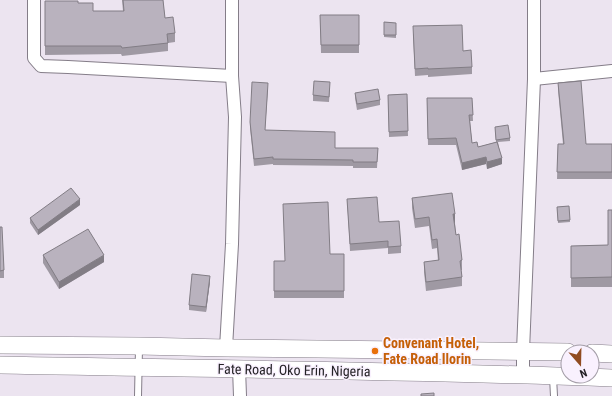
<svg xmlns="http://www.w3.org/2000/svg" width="612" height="396" viewBox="0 0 612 396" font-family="'Roboto Condensed',sans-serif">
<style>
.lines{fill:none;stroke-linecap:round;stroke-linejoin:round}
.lane-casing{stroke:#847d88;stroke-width:8}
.street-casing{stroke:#847d88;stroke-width:14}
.secondary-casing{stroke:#847d88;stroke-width:18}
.lane{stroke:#fff;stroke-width:6}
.street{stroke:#fff;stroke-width:12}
.secondary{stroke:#fff;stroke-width:17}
.wall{fill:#9f99a3}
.shaded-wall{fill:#827d85}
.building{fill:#b9b2be;stroke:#827d85}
.food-dot{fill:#e8710a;stroke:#f9f1fe;stroke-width:1.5}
.labels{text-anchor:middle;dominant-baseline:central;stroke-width:3;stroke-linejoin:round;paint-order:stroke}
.food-label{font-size:14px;font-weight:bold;fill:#c56008;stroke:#f9f1fe;text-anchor:start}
.street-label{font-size:14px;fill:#242226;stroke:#f9f1fe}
</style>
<rect width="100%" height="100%" fill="#ece4f0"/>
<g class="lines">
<defs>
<g id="lane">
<polyline points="553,377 554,396"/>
<polyline points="138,396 139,348"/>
</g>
<g id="street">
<polyline points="34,0 34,58 41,66 68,67 232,76"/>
<polyline points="534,79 612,71"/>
<polyline points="226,348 232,244 235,117 232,76 232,0"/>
<polyline points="239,368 240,396"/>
<polyline points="523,375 523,351 534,79 534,0"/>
</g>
<g id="secondary">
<polyline points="0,345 139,346 226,348 568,352"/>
<polyline points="592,353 612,354"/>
<path d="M0 365C204 369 408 370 612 378"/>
</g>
</defs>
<use href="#lane" class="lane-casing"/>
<use href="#street" class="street-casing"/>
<use href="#secondary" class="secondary-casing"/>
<use href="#lane" class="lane"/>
<use href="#street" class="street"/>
<use href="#secondary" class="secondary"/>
</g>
<g class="wall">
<polygon points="122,0 163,0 165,18 175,33 175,42 168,43 168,51 122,56 121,54 45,55 45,1 78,3 93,11 123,11"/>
<polygon points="320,15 359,15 359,53 321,53"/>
<polygon points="384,22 396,23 396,38 384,37"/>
<polygon points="413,34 463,51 472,67 472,74 428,77 428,75 415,76"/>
<polygon points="558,83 586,144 612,144 612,179 557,179 558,144 563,144 558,90"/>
<polygon points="330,88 329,102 313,101 313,95"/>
<polygon points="268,89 265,130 335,148 378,148 377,168 353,168 353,166 273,165 273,164 254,166 250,128 250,122"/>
<polygon points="355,93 380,100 380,105 357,110 355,98"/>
<polygon points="407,94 408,136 389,137 388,95"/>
<polygon points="427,98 472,98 473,121 470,121 472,143 478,147 496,142 495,127 510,138 510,141 498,142 502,164 487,169 486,164 462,170 456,145 428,145"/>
<polygon points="412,198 455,223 456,235 462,260 462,270 461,270 462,277 462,286 426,291 424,272 424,262 438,261 437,248 432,249 429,226 415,228 412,208"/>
<polygon points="347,199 379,222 401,246 401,253 388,254 388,248 350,251"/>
<polygon points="80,205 38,235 30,223 30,218"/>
<polygon points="569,206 570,222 558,223 557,207"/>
<polygon points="612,210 612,287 571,287 571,246 608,245"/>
<polygon points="0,227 4,270 4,278 0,278"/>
<polygon points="330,254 344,254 344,298 274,298 274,261 285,261"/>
<polygon points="43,255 104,262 59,289 43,263"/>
<polygon points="210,281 206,312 189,310 189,305"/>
</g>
<g class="shaded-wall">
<polygon points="486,157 486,164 462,170 462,163"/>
<polygon points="502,158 502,164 487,169 487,162"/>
<polygon points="80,199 80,205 38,235 38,230"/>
<rect x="453" y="214" width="2" height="9"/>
<polygon points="104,255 104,262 59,289 59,282"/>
<polygon points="210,276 210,281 206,312 206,307"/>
</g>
<g class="building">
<polygon points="123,0 163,0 165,18 173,17 175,33 167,34 168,43 122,48 121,46 45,46 45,1 78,1 78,3 93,3 93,11 124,11"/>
<polygon points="320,15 359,15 359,45 321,45"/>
<polygon points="384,22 396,23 396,35 384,35"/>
<polygon points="462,25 463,51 471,50 472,67 428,69 428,68 415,69 413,26"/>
<polygon points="314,81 330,82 329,97 313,95"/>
<polygon points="581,81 586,144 612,144 612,172 557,172 558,144 564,144 558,83"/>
<polygon points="252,82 268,83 265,130 335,132 335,148 378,148 377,162 353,162 353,160 273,159 273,157 254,159 250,122"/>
<polygon points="378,89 380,100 357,104 355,93"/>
<polygon points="407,94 408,131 389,132 388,95"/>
<polygon points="427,98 472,98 473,115 469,115 472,143 477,142 478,147 497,142 502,158 487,162 486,157 462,163 456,138 428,139"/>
<polygon points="508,125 510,138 496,140 495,127"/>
<polygon points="71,188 80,199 38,230 30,218"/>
<polygon points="452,193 455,214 453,214 456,235 459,234 462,260 460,261 462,277 426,282 424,262 439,260 437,239 432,240 429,217 415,219 412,198"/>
<polygon points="377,197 379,222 399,221 401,246 388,247 388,241 350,244 347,199"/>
<polygon points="328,202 330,254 344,254 344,291 274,291 274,261 285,261 283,204"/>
<polygon points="569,206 570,220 558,221 557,207"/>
<polygon points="608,210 612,210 612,277 571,278 571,246 608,245"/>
<polygon points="0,227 2,227 4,270 0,271"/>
<polygon points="88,229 104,255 59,282 43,255"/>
<polygon points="192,274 210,276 206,307 189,305"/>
<polygon points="434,393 434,396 421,396 421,394"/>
</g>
<circle class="food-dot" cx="375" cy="351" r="4"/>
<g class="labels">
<g class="food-label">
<text x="383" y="343">Convenant Hotel,<tspan x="383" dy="16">Fate Road Ilorin</tspan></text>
</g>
<g class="street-label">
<text transform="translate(294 370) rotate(1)">Fate Road, Oko Erin, Nigeria</text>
</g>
</g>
<g transform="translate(580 364) rotate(160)"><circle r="19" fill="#f9f1fe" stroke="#a49ea8"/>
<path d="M0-3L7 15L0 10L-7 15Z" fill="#914c21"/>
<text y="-6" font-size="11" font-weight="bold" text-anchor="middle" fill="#242226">N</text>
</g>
</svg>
